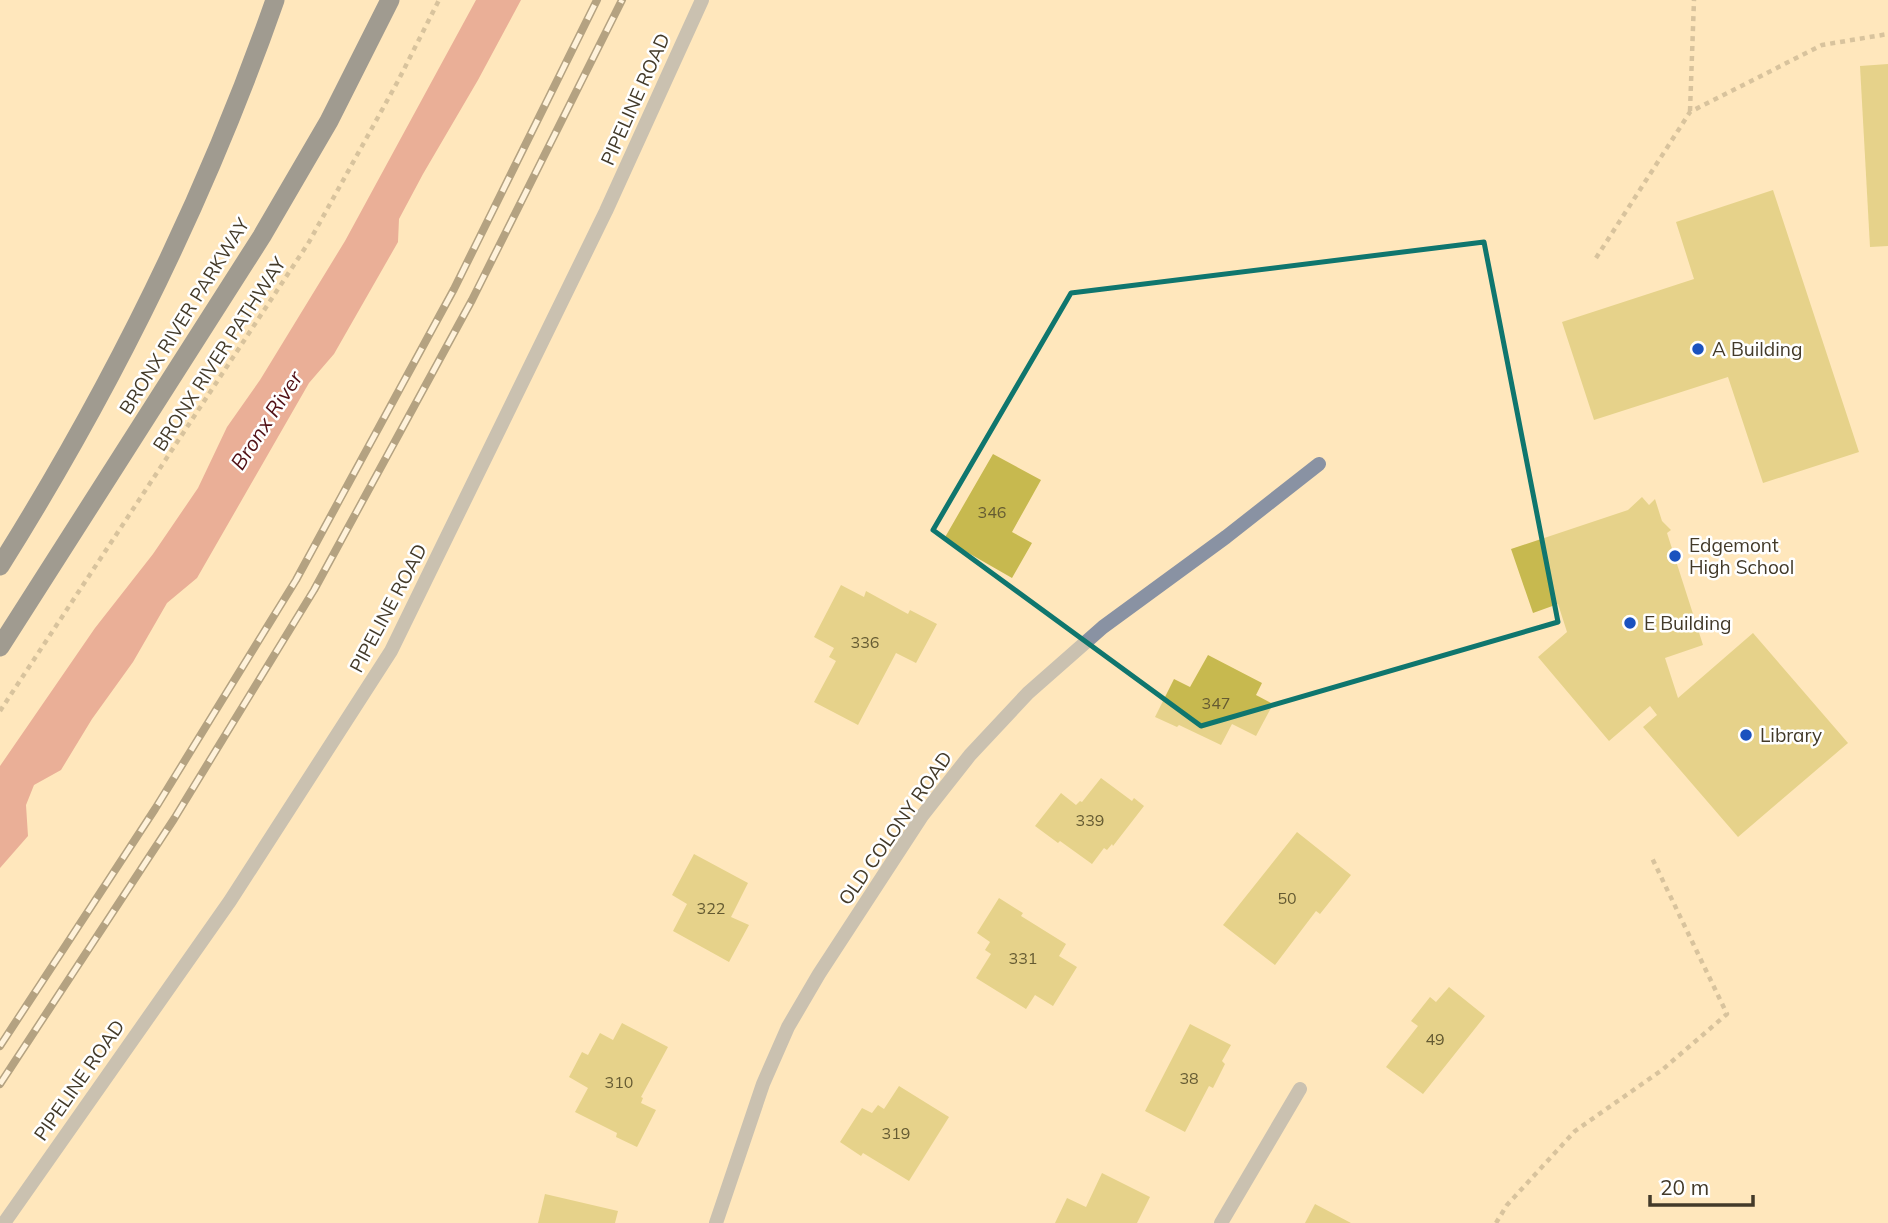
<svg xmlns="http://www.w3.org/2000/svg" width="1888" height="1223" viewBox="0 0 1888 1223" font-family="Mulish,sans-serif">
<style>
.water{fill:#d06c6b}
.building{fill:#c7b94f}
.lines{fill:none;stroke-linecap:round;stroke-linejoin:round}
.path{stroke:#a99879;stroke-width:4.5;stroke-dasharray:5 5;stroke-linecap:butt}
.minor{stroke:#8992a3;stroke-width:14}
.tertiary{stroke:#8992a3;stroke-width:14}
.trunk{stroke:#2e3e5c;stroke-width:19}
.rail-casing{stroke:#5a4f3b;stroke-width:8}
.rail{stroke:#fff;stroke-width:5;stroke-dasharray:16;stroke-linecap:butt}
.marked{fill:none;stroke:#0f766e;stroke-width:5;stroke-linejoin:round}
.poi-dot{fill:#1a52bf;stroke:#fff;stroke-width:2.5}
.labels{text-anchor:middle;dominant-baseline:central;stroke-width:5;stroke-linejoin:round;paint-order:stroke}
.number-label{font-size:16px;fill:#645a32}
.street-label{font-size:19px;fill:#433a29;stroke:#fff}
.poi-label{font-size:19px;fill:#433a29;stroke:#fff;text-anchor:start}
.water-label{font-size:21px;font-style:italic;fill:#511015;stroke:#fff}
</style>
<rect width="100%" height="100%" fill="#ffe7bc"/>
<polygon class="water" points="476,0 521,0 478,80 423,174 399,219 398,242 334,354 309,383 197,578 167,603 133,662 92,719 61,770 34,785 26,805 28,836 0,868 0,766 95,628 153,554 198,488 227,427 260,380 345,241"/>
<g class="building">
<polygon points="1888,64 1888,246 1870,247 1860,66"/>
<polygon points="1773,190 1859,452 1763,483 1728,377 1594,420 1562,322 1694,279 1676,222"/>
<polygon points="993,454 1041,480 1012,532 1032,543 1012,578 944,539"/>
<polygon points="1642,497 1649,505 1655,499 1662,521 1671,530 1667,533 1703,645 1665,658 1678,698 1753,633 1848,743 1738,837 1643,727 1657,715 1650,706 1609,741 1538,657 1567,632 1558,604 1533,613 1511,549 1628,510"/>
<polygon points="841,585 864,597 866,591 908,614 910,610 937,624 916,663 896,653 858,725 814,702 836,661 829,657 834,648 814,637"/>
<polygon points="1208,655 1262,683 1256,695 1273,704 1256,736 1232,724 1221,745 1179,725 1177,727 1155,717 1174,679 1190,687"/>
<polygon points="1101,778 1132,801 1134,798 1144,806 1113,846 1112,844 1107,850 1104,848 1092,864 1060,841 1058,843 1035,826 1061,793 1076,805 1080,801 1082,802"/>
<polygon points="1297,832 1351,875 1320,914 1316,911 1275,965 1223,925"/>
<polygon points="694,854 748,883 731,917 749,925 729,962 673,931 687,904 672,895"/>
<polygon points="999,898 1023,913 1021,916 1066,944 1059,956 1077,967 1053,1006 1035,995 1026,1009 976,978 991,954 985,950 990,942 977,933"/>
<polygon points="1449,987 1485,1016 1423,1094 1386,1067 1418,1026 1411,1021 1430,997 1436,1002"/>
<polygon points="622,1023 668,1047 641,1097 643,1098 641,1103 656,1110 637,1147 616,1137 617,1133 575,1112 588,1088 569,1077 582,1052 588,1055 600,1033 613,1040"/>
<polygon points="1190,1024 1231,1045 1222,1061 1225,1064 1213,1088 1209,1086 1185,1132 1145,1111"/>
<polygon points="899,1086 949,1117 909,1181 863,1153 861,1156 840,1142 862,1108 872,1113 878,1105 884,1109"/>
<polygon points="1102,1173 1150,1197 1137,1223 1055,1223 1067,1198 1086,1207"/>
<polygon points="545,1194 618,1211 615,1223 538,1223"/>
<polygon points="1315,1204 1351,1223 1305,1223"/>
</g>
<g class="lines">
<g class="path">
<polyline points="1690,111 1694,0"/>
<polyline points="1596,258 1690,112 1822,45 1888,34"/>
<polyline points="0,711 309,242 398,81 439,0"/>
<polyline points="1496,1223 1507,1205 1575,1131 1662,1070 1727,1014 1651,856"/>
</g>
<g class="minor">
<polyline points="716,1223 763,1084 788,1027 819,974 922,816 970,755 1028,693 1103,627 1226,537 1319,464"/>
<polyline points="1221,1223 1300,1089"/>
</g>
<polyline class="tertiary" points="4,1223 230,901 391,651 606,211 702,0"/>
<g class="trunk">
<path d="M0 566C111 389 206 197 275 0"/>
<polyline points="0,647 262,236 329,121 390,0"/>
</g>
<defs>
<g id="rail">
<polyline points="0,1046 155,809 296,580 454,289 597,0"/>
<polyline points="0,1084 174,819 314,590 472,300 622,0"/>
</g>
</defs>
<use href="#rail" class="rail-casing"/>
<use href="#rail" class="rail"/>
</g>
<path d="M0 0H1888V1223H0ZM1484 242 1558 622 1201 726 933 530 1071 293Z" fill="#ffe7bc" fill-opacity=".55" fill-rule="evenodd"/>
<path class="marked" d="M1484 242 1558 622 1201 726 933 530 1071 293Z"/>
<g class="poi-dot">
<circle cx="1698" cy="349" r="7"/>
<circle cx="1675" cy="556" r="7"/>
<circle cx="1630" cy="623" r="7"/>
<circle cx="1746" cy="735" r="7"/>
</g>
<g class="labels">
<g class="number-label">
<text x="992" y="512">346</text>
<text x="865" y="642">336</text>
<text x="1216" y="703">347</text>
<text x="1090" y="820">339</text>
<text x="1287" y="898">50</text>
<text x="711" y="908">322</text>
<text x="1023" y="958">331</text>
<text x="1435" y="1039">49</text>
<text x="1189" y="1078">38</text>
<text x="619" y="1082">310</text>
<text x="896" y="1133">319</text>
</g>
<g class="street-label">
<text transform="translate(635 99) rotate(-66)">PIPELINE ROAD</text>
<text transform="translate(184 316) rotate(-58)">BRONX RIVER PARKWAY</text>
<text transform="translate(219 354) rotate(-57)">BRONX RIVER PATHWAY</text>
<text transform="translate(388 608) rotate(-62)">PIPELINE ROAD</text>
<text transform="translate(895 828) rotate(-55)">OLD COLONY ROAD</text>
<text transform="translate(79 1080) rotate(-55)">PIPELINE ROAD</text>
</g>
<g class="poi-label">
<text x="1712" y="349">A Building</text>
<text x="1689" y="545">Edgemont<tspan x="1689" dy="22">High School</tspan></text>
<text x="1644" y="623">E Building</text>
<text x="1760" y="735">Library</text>
</g>
<g class="water-label">
<text transform="translate(266 420) rotate(-57)">Bronx River</text>
</g>
</g>
<path d="M1650 1195v10h103v-10" fill="none" stroke="#433a29" stroke-width="3.5"/>
<text x="1660" y="1195" font-size="21" fill="#433a29" stroke="#ffffff" stroke-width="5" paint-order="stroke">20 m</text>
</svg>
